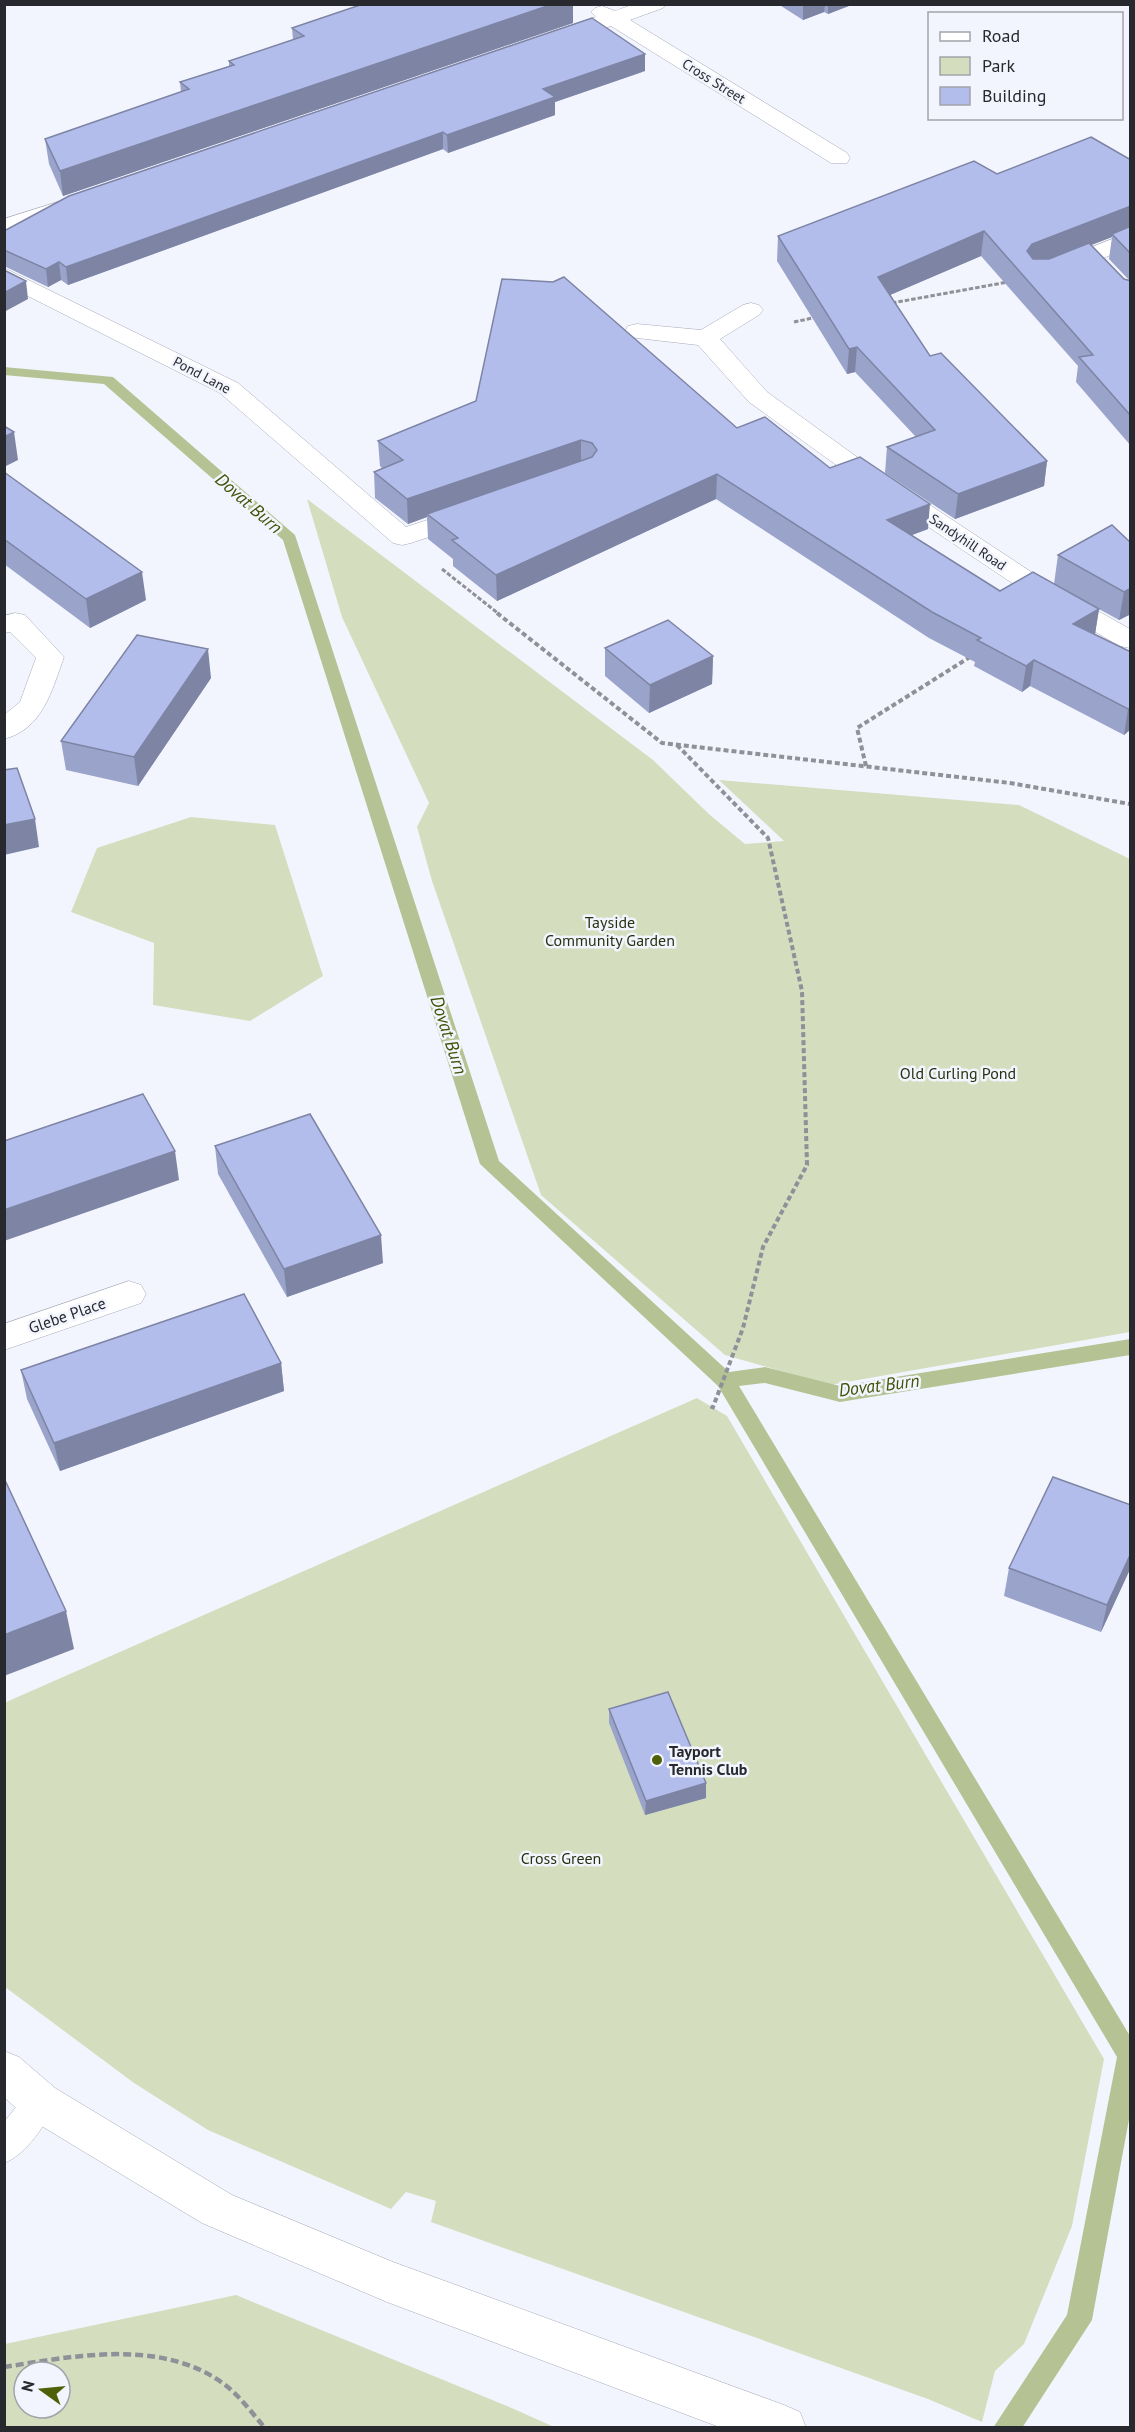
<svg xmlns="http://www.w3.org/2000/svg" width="1135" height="2432" viewBox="0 0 1135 2432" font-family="'PT Sans',sans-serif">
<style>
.green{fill:#d4debf;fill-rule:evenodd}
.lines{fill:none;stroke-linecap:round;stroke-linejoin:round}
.stream{fill:#b5c394;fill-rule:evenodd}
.service-casing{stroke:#a7aab9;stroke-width:1}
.minor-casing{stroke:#a7aab9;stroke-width:1}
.secondary-casing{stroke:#a7aab9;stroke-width:1}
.path-far2{stroke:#8f9098;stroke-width:3;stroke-dasharray:4.5 2;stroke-linecap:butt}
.path-far1{stroke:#8f9098;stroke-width:4;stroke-dasharray:5 3;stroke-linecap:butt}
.path{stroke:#8f9098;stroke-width:4.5;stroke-dasharray:8 4;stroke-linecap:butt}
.service{fill:#fff;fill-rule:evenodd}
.minor{fill:#fff;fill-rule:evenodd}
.secondary{fill:#fff;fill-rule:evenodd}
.wall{fill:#9aa3ca;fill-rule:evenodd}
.shaded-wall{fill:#7d84a4}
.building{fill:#b3bdeb;stroke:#7d84a4;stroke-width:1.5}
.poi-dot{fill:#4f6108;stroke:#f3f5fe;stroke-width:2}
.labels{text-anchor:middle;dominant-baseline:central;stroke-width:5;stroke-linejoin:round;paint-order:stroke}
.far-street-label{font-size:14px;fill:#28292f;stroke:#f3f5fe}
.park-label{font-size:16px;fill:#29320e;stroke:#f3f5fe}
.street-label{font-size:16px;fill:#28292f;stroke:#f3f5fe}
.poi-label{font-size:16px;font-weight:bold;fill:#28292f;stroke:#f3f5fe;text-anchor:start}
.water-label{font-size:18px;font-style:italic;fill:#435308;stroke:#f3f5fe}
</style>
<rect width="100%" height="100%" fill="#f3f5fe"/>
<g class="green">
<polygon points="307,499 653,760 710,815 745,844 784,841 719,780 1019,805 1130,859 1130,1332 830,1385 725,1355 541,1195 432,881 417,827 429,803 342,617"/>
<polygon points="191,817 275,825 323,976 250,1021 153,1005 154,943 71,912 97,848"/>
<polygon points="697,1398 727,1416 1104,2059 1072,2226 1024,2344 995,2371 982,2422 928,2399 431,2222 436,2201 406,2192 391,2209 208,2130 134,2083 5,1987 4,1703"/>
<path d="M236 2295 514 2409 554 2427H5V2344ZM24 2372H60V2408H24Z"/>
</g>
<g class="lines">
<polygon class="stream" points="4,367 113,377 295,535 499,1161 729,1372 765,1367 840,1386 1130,1339 1130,1355 840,1402 765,1383 739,1386 1130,2036 1130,2114 1092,2320 1022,2428 993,2428 1067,2315 1117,2057 718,1386 480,1164 283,540 104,384 4,375"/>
<defs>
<path id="service" d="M40 2087 51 2091 56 2102C47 2123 26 2155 4 2163V2122L29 2091Z"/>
<g id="minor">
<polygon points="634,4 666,4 663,8 630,20 847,153 850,158 847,163 831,163 611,26 559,43 551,42 548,37 551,32 596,17 591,12 595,8 602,6 615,11"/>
<polygon points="64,200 72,202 75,207 72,212 4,234 4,219"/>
<polygon points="1130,232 1130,247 1065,274 1049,274 1045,269 1049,264"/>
<polygon points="4,268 238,383 406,527 470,506 479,508 483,514 479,520 411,543 402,545 393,543 220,393 4,284"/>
<polygon points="751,303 759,305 763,310 759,315 720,339 767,392 857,457 1048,583 1130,629 1130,648 1120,646 1030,595 839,467 749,402 698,345 637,338 628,336 625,331 628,326 637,324 701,330 743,305"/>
<path d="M15 613 25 615 64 657C52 690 43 729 4 739V715L20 702 36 658 10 632 4 633V616Z"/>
<polygon points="129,1281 141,1285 146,1294 141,1303 4,1350 4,1324"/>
</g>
<polygon id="secondary" points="4,2051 19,2057 55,2088 232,2195 393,2262 784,2405 800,2412 806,2428 722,2428 387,2302 202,2223 25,2116 4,2097"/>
</defs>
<use href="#service" class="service-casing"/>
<use href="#minor" class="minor-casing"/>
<use href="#secondary" class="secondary-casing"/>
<g class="path-far2">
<polyline points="892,303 1008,282"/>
<polyline points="794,322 817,317"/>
<polyline points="442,569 499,614"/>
</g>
<g class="path-far1">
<polyline points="497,613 662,743 1010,783 1130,804"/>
<polyline points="677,745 768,838 802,991 807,1165 763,1247 743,1328 713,1407"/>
<polyline points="866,766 857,728 970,657"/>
</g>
<g class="path">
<polyline points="712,1409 713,1406"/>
<path d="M4 2367C75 2356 161 2338 224 2384 240 2396 252 2413 265 2428"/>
</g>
<use href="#service" class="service"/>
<use href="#minor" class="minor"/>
<use href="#secondary" class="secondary"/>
</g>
<g class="wall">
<polygon points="778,4 854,4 828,14 824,12 803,20"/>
<polygon points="573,23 63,196 49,164 45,139 181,92 180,82 229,66 229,61 293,40 292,28"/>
<polygon points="645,71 555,102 555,115 448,153 443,149 68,285 61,280 48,287 4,266 4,231"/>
<path d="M1131 160V446L1076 382 1078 366 981 256 890 295 930 356 1047 461 1044 486 955 519 885 473 887 447 916 437 855 372 847 374 777 261 778 236 997 174ZM1112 237 1109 259 1129 280 1124 279 1091 245Z"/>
<polygon points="737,428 830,468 928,529 912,535 1000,591 1054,584 1058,555 1112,525 1131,614 1119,620 1099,609 1095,634 1131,652 1131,729 1124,735 1030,686 1022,692 974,666 975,662 929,638 716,499 497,601 453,566 453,559 428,539 427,517 408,524 375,498 374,472 383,469 380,466 378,441"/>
<polygon points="4,472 146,600 90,628 4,564"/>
<polygon points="605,648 713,656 712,684 649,713 605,676"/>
<polygon points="211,678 138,786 66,770 61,741"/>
<polygon points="215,1146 383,1263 287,1297 218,1174"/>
<polygon points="281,1363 284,1391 60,1471 27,1399 21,1370"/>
<polygon points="1131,1505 1131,1567 1101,1632 1004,1596 1009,1568"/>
<polygon points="609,1709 706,1783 706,1798 645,1815 609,1723"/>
</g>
<g class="shaded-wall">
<polygon points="553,4 573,4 573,23 63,196 60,171"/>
<polygon points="803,4 825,4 824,12 803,20"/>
<polygon points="828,4 854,4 828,14"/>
<polygon points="645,54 645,71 555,102 555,115 448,153 447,135 543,89"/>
<polygon points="443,132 443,149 68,285 66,267"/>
<polygon points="1131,206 1131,221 1129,230 1112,234 1112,237 1029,269 1027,251 1032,244"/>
<polygon points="984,231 981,256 876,301 878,277"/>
<polygon points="59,262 61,280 48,287 46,269"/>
<polygon points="26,281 28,299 4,312 4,293"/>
<polygon points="857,347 855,372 847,374 849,349"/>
<polygon points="14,432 18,460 4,467 4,437"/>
<polygon points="581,440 581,465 427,514 427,517 408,524 407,499"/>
<polygon points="1047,461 1044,486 955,519 958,494"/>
<polygon points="717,474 716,499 497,601 496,575"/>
<polygon points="930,504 928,529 885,545 887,520"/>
<polygon points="142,572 146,600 90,628 86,599"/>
<polygon points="1131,588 1131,614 1119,620 1124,592"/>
<polygon points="1099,609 1095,634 1073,624"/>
<polygon points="208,649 211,678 138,786 134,757"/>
<polygon points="713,656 712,684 649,713 650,685"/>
<polygon points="1034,660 1030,686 1022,692 1026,666"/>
<polygon points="1131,707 1131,729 1124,735 1128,709"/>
<polygon points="35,819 39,847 4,855 4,825"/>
<polygon points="175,1151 179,1180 4,1241 4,1210"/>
<polygon points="381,1235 383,1263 287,1297 284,1269"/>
<polygon points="281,1363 284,1391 60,1471 54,1443"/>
<polygon points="1131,1553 1131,1567 1101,1632 1107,1605"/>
<polygon points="66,1611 74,1649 4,1676 4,1635"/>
<polygon points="706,1783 706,1798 645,1815 646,1801"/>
</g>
<g class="building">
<polygon points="363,4 553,4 60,171 45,139 189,89 180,82 234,65 229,61 304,36 292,28"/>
<polygon points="592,18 645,54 543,89 555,97 447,135 443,132 66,267 59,262 46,269 4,250 4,231 69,196"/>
<polygon points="1091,137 1131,160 1131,206 1032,244 1027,251 1033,259 1049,259 1089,243 1124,279 1131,281 1131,416 1079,357 1093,355 984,231 878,277 930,356 941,353 1047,461 958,494 887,447 935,430 857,347 849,349 778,236 974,161 997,174"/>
<polygon points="1131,226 1131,254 1112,234"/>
<polygon points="4,270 26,281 4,293"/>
<polygon points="564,277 737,428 765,417 830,468 860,457 930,504 887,520 1000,591 1033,572 1099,609 1073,624 1131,652 1131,707 1128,709 1034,660 1026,666 977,640 981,638 932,612 717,474 496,575 452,540 458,538 427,514 592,457 597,450 592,443 581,440 407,499 374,472 403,460 378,441 476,401 502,279 553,282"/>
<polygon points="4,426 14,432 4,437"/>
<polygon points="4,472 142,572 86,599 4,539"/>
<polygon points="1112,525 1131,543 1131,588 1124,592 1058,555"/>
<polygon points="668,620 713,656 650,685 605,648"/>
<polygon points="137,635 208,649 134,757 61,741"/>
<polygon points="17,768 35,819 4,825 4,770"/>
<polygon points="143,1094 175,1151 4,1210 4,1141"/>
<polygon points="310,1114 381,1235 284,1269 215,1146"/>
<polygon points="244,1294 281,1363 54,1443 21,1370"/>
<polygon points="1053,1477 1131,1505 1131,1553 1107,1605 1009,1568"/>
<polygon points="4,1478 66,1611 4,1635"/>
<polygon points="668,1692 706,1783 646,1801 609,1709"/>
</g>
<circle class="poi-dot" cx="657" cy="1760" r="6"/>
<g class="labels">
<g class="far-street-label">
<text transform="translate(714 81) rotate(32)">Cross Street</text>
<text transform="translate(202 375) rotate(28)">Pond Lane</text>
<text transform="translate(968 542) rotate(34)">Sandyhill Road</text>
</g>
<g class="park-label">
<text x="610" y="922">Tayside<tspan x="610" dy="18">Community Garden</tspan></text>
<text x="958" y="1073">Old Curling Pond</text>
<text x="561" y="1858">Cross Green</text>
</g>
<g class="street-label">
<text transform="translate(67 1315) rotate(-19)">Glebe Place</text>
</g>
<g class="poi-label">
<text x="669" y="1751">Tayport<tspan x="669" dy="18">Tennis Club</tspan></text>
</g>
<g class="water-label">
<text transform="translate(249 503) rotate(41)">Dovat Burn</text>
<text transform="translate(449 1035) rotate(72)">Dovat Burn</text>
<text transform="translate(879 1385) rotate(-7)">Dovat Burn</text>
</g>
</g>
<rect width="1135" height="2432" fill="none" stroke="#28292f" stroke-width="12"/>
<rect x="928" y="12" width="195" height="108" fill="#f3f5fe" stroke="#a2a3ab" stroke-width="1.5"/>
<rect x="940" y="32" width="30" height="9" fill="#ffffff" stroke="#a2a3ab" stroke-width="1.5"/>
<text x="982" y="42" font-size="18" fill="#28292f">Road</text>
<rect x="940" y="57" width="30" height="18" fill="#d4debf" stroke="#a2a3ab" stroke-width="1.5"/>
<text x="982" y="72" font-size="18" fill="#28292f">Park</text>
<rect x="940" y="87" width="30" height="18" fill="#b3bdeb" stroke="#a2a3ab" stroke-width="1.5"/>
<text x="982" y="102" font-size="18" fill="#28292f">Building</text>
<g transform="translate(42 2390) rotate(285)"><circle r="28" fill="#f3f5fe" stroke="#a2a3ab" stroke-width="1.5"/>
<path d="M0-4.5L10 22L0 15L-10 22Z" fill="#4f6108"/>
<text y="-9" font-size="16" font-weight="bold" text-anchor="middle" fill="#28292f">N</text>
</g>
</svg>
